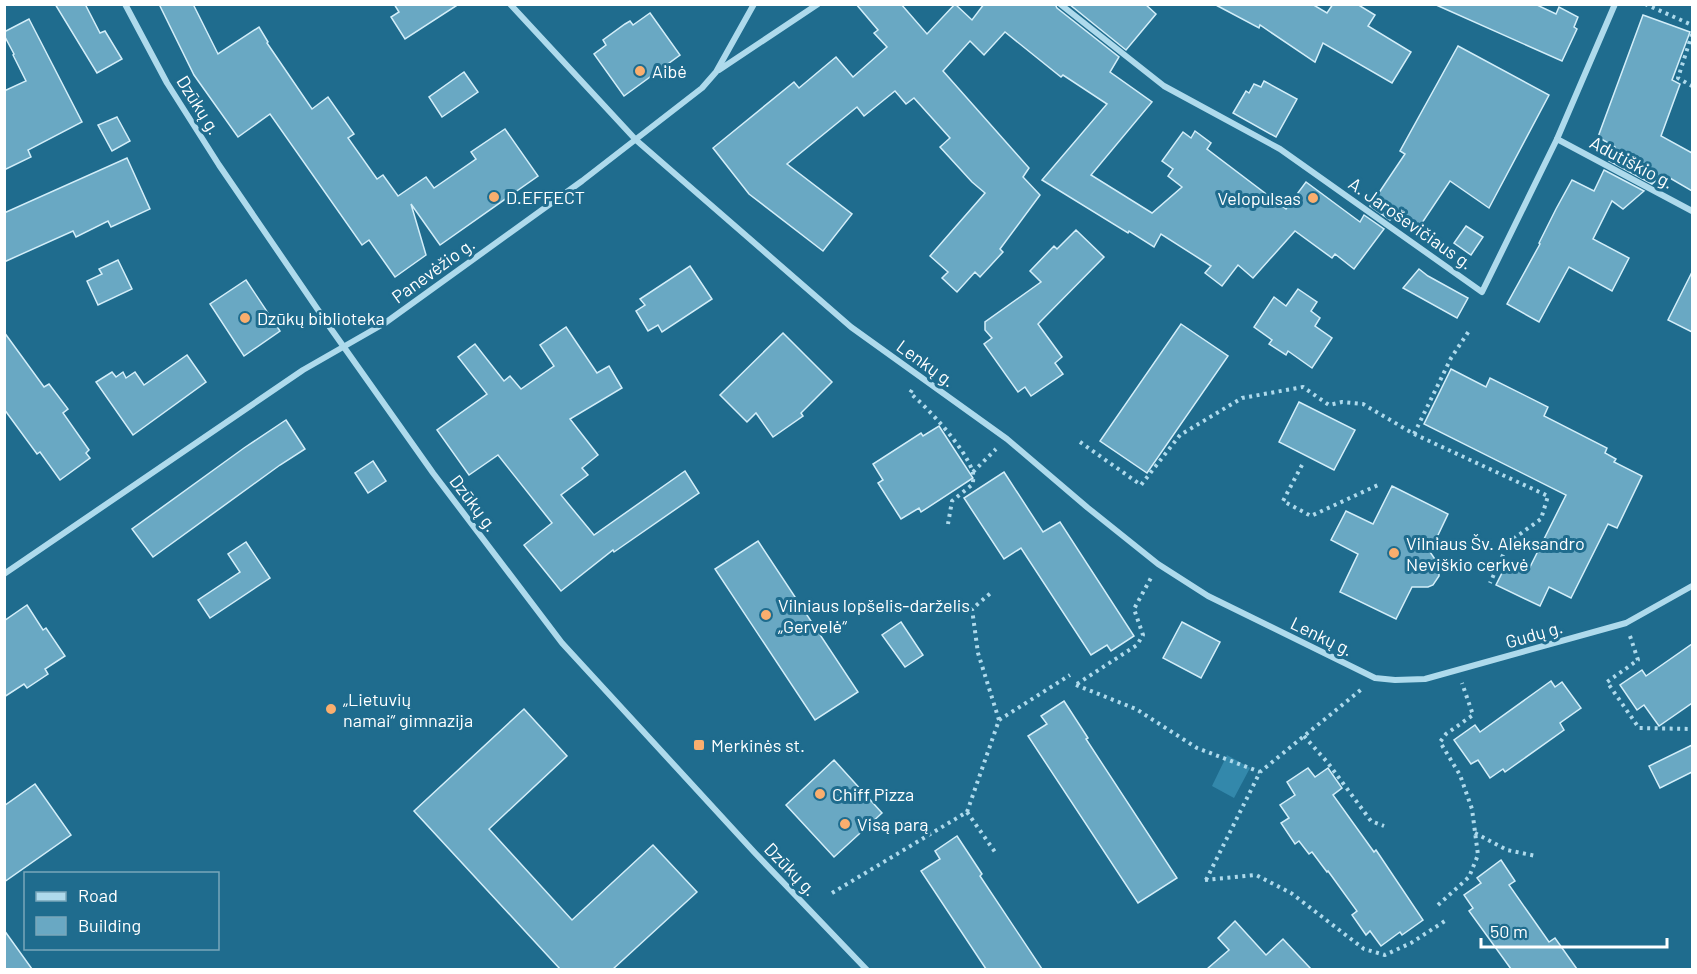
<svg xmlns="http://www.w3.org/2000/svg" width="1697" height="974" viewBox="0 0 1697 974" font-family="Barlow,sans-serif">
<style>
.green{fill:#3388ab}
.building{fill:#69a8c3;stroke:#d3eef9;stroke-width:1.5}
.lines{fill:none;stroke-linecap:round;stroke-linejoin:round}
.path{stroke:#aedaec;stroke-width:4;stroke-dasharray:3 4.5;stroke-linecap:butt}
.minor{stroke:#aedaec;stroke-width:6}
.poi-dot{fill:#faae6e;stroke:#1f6c8e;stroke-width:2}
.labels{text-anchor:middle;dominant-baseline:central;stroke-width:6;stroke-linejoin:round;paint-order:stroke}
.poi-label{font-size:18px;fill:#fff;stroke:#1f6c8e;text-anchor:start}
.street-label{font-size:18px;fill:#fff;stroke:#1f6c8e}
</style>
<rect width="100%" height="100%" fill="#1f6c8e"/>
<polygon class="green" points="1227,755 1250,768 1234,798 1212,786"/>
<g class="building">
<polygon points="55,4 85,4 100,33 105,31 122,59 97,73"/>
<polygon points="159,4 193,4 218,54 259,27 268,42 267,43 312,109 328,97 354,134 348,138 377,179 383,175 398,196 426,177 434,188 476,159 471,152 505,129 538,176 440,245 411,204 426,255 395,277 369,240 362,245 270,114 238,137 194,75"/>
<polygon points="394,4 459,4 405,39 391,17 399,12"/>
<polygon points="856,4 901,4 927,34 955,4 972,20 984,4 1055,4 1057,8 1119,57 1110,72 1152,102 1091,175 1152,213 1182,187 1168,176 1173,169 1162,161 1183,132 1191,138 1195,131 1211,143 1207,149 1286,209 1306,182 1360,222 1364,215 1384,229 1354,269 1335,254 1332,258 1295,231 1253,278 1238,265 1222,286 1205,273 1211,266 1161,234 1154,247 1129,231 1128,233 1042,180 1107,104 1063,75 1061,77 1005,32 984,55 970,41 943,71 1029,168 1023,177 1040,195 1000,249 1003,252 980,277 975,272 957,292 942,278 948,272 930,256 985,193 972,182 940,147 950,138 914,98 906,104 895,91 864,116 857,107 787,164 852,214 823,251 749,194 713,148 794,82 799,88 836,57 853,77 887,47 874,33 878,30"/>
<polygon points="1069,4 1145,4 1156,14 1126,50"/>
<polygon points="1214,4 1312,4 1327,13 1333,4 1357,4 1375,15 1368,26 1411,52 1392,83 1323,43 1315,62 1260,25 1259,28"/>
<polygon points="1434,4 1535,4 1556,14 1559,7 1578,17 1574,27 1577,29 1562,61"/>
<polygon points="650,13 680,55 624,96 594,54 606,45 603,40 625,24 630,21 633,25"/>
<polygon points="1643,15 1690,32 1672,80 1680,84 1661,136 1692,153 1692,191 1663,174 1652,184 1609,161 1615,147 1598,137"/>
<polygon points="29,19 82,122 28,150 31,157 4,170 4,91 26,81 13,55 14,54 4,35 4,32"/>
<polygon points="1458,46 1549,95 1489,208 1450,181 1418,229 1395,214 1390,220 1370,206 1405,154 1400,151"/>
<polygon points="464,72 478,92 442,117 429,97"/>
<polygon points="1264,81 1297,99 1276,137 1233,113 1246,91 1249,93 1254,84 1261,87"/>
<polygon points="117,117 130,141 112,151 98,125"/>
<polygon points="127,158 150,209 111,227 108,221 76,237 73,231 4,262 4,213"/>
<polygon points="1604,170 1644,191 1623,209 1612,201 1593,239 1629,258 1612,291 1569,267 1539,322 1507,304 1540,244 1539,243 1556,209 1572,180 1594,191"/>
<polygon points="1466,226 1483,237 1471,255 1454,243"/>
<polygon points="1076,230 1104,257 1038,324 1062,357 1055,363 1063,374 1031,396 1025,387 1018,392 984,344 992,338 985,330 985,322 1041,282 1030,271 1054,246 1057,249"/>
<polygon points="118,260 132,289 98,305 87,281 102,274 99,269"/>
<polygon points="690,266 712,299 662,332 658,325 648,331 636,311 645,305 640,299"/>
<polygon points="1419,269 1428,276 1468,298 1457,318 1403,288"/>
<polygon points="1692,272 1692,332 1668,320"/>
<polygon points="246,280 280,331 244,356 210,304"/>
<polygon points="1298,289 1317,302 1311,311 1320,318 1315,326 1332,338 1312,368 1288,351 1286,355 1269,344 1272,340 1254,327 1274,297 1286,306"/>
<polygon points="1181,324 1228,356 1147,473 1100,441"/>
<polygon points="566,327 597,373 609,366 622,388 570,419 598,455 582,468 588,475 561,495 594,535 685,471 699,493 614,552 613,550 561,591 524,545 552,523 498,455 469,475 437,430 487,394 458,357 475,344 504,381 510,376 521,389 554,366 540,345"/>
<polygon points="4,332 44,387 49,384 68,409 63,413 89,450 86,453 90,458 60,480 40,452 37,454 4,409"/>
<polygon points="783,333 832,382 801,413 803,416 773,437 756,413 747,422 720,395"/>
<polygon points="187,355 206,382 133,435 96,382 112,372 116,377 123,372 126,378 135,372 144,385"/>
<polygon points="1451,369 1486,387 1490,378 1548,407 1544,416 1607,448 1605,453 1616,459 1614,462 1642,476 1617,528 1608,524 1571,598 1549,587 1540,606 1496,585 1508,561 1528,571 1566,495 1424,424"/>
<polygon points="1299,402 1355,430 1334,470 1279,442"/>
<polygon points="286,420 305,449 280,465 153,557 132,529 244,448"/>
<polygon points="939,426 973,478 921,512 919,508 901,519 878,483 883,480 873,464 921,433 923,436"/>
<polygon points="373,461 386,481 368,493 355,473"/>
<polygon points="1004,472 1043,532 1060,522 1134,636 1111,651 1107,645 1091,655 1021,548 1004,559 964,498"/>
<polygon points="1392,486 1448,514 1430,552 1439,565 1439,576 1433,585 1428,587 1412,587 1396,619 1340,592 1358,554 1331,540 1346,511 1373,524"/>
<polygon points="758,541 858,692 815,720 715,569"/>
<polygon points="246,542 270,578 210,618 198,600 240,572 228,554"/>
<polygon points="27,605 43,630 46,628 65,656 45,669 48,674 27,688 24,684 4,697 4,621"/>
<polygon points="901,622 923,655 905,667 882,635"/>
<polygon points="1182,622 1220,642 1201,678 1163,658"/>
<polygon points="1692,644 1692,703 1659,726 1644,705 1637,710 1620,685 1642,670 1646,676"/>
<polygon points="1551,681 1555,687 1562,682 1581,708 1560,723 1564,730 1505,772 1503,769 1490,778 1478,760 1471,764 1454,740 1475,725 1480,732"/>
<polygon points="1064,701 1088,738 1086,739 1177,878 1138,903 1028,736 1047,724 1041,716"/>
<polygon points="524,709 567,756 489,829 572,920 653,845 697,892 613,969 560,969 414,811"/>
<polygon points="1692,745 1692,772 1660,788 1649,766"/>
<polygon points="834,760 882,813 834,857 786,805"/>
<polygon points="1308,768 1315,777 1328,768 1342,788 1333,795 1374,852 1376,850 1423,920 1402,935 1400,932 1381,946 1370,931 1366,935 1352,915 1357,911 1328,871 1327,872 1312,852 1309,854 1299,841 1295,844 1281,823 1289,818 1280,805 1295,795 1287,782"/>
<polygon points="35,784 71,835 4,882 4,806"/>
<polygon points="957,836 982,874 980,876 1042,969 986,969 921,871 940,859 935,851"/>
<polygon points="1501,860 1515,881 1509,885 1549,942 1555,938 1577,969 1511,969 1469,911 1473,908 1464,895 1481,883 1477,878"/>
<polygon points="1235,921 1266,955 1283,939 1311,969 1207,969 1229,950 1218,938"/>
<polygon points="4,930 32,969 4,969"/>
</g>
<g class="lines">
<g class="path">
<polyline points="1645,4 1692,25"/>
<polyline points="1692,34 1678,78 1692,86"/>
<path d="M912 390 910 393C929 409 964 447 972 470 974 474 973 479 973 484L952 501 948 524"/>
<polyline points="1414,434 1548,496 1541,519 1509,542 1490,583"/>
<polyline points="1080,442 1141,485 1180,435 1242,398 1303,387 1329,405 1342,402 1363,404 1414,434 1451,358 1469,331"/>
<polyline points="1302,465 1283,501 1311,516 1378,485"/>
<polyline points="973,472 996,449"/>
<polyline points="1630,636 1638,660 1607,682 1639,728 1692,729"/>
<polyline points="1077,684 1137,645 1143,635 1134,609 1152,576"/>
<polyline points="1076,685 1136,709 1197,748 1260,772"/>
<polyline points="999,720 1070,675"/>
<polyline points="1304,736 1328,763 1371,821 1384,826"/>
<polyline points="967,812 999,720 978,653 972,609 993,591"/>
<polyline points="1475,833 1507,850 1536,856"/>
<polyline points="1205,880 1256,875 1291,893 1364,949 1385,955 1411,943 1448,919"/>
<polyline points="1206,880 1260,772 1363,688"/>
<polyline points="832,893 967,812 995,852"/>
<polyline points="1438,905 1469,877 1478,855 1472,809 1460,775 1440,742 1446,734 1473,715 1462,683"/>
</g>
<g class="minor">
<polyline points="125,4 167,83 219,165 329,326 433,473 562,643 755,853 867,970"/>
<polyline points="510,4 636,140 851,327 1007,439 1088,508 1158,564 1208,596 1375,678 1395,680 1425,679 1626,623 1692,586"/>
<polyline points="1060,4 1164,86 1280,149 1482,292 1557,139 1615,4"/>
<polyline points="719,70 818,4"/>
<polyline points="1557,139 1692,211"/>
<polyline points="4,574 303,370 385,323 582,181 702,88 716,72 754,4"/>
</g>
</g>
<g class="poi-dot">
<circle cx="640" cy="71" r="6"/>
<circle cx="494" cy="197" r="6"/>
<circle cx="1313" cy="198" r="6"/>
<circle cx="245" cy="318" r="6"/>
<circle cx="1394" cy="553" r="6"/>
<circle cx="766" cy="615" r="6"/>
<circle cx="331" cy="709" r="6"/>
<rect x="693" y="739" width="12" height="12" rx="3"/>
<circle cx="820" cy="794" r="6"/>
<circle cx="845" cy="824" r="6"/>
</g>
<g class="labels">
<g class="poi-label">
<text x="652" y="71">Aibė</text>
<text x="506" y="197">D.EFFECT</text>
<text x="1301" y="198" text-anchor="end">Velopulsas</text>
<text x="257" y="318">Dzūkų biblioteka</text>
<text x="1406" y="543">Vilniaus Šv. Aleksandro<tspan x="1406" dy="21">Neviškio cerkvė</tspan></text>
<text x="778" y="605">Vilniaus lopšelis-darželis<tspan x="778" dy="21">„Gervelė“</tspan></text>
<text x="343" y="699">„Lietuvių<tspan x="343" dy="21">namai“ gimnazija</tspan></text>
<text x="711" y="745">Merkinės st.</text>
<text x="832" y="794">Chiff Pizza</text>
<text x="857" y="824">Visą parą</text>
</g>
<g class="street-label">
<text transform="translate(199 105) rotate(58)">Dzūkų g.</text>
<text transform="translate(1632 162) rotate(28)">Adutiškio g.</text>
<text transform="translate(1411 223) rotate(35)">A. Jaroševičiaus g.</text>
<text transform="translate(433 270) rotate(-36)">Panevėžio g.</text>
<text transform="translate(926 363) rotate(36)">Lenkų g.</text>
<text transform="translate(474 503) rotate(53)">Dzūkų g.</text>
<text transform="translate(1534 634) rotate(-16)">Gudų g.</text>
<text transform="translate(1322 636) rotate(26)">Lenkų g.</text>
<text transform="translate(791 869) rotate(46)">Dzūkų g.</text>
</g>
</g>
<rect width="1697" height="974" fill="none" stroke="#ffffff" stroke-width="12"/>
<rect x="24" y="872" width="195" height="78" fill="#1f6c8e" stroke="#79a7bb" stroke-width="1.5"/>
<rect x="36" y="892" width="30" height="9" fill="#aedaec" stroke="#79a7bb" stroke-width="1.5"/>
<text x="78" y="902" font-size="18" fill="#ffffff">Road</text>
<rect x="36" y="917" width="30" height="18" fill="#69a8c3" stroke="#79a7bb" stroke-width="1.5"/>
<text x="78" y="932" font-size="18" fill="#ffffff">Building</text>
<path d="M1481 938v9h186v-9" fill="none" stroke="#ffffff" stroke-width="3"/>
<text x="1490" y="938" font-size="18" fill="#ffffff" stroke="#1f6c8e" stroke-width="4.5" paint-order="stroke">50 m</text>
</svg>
